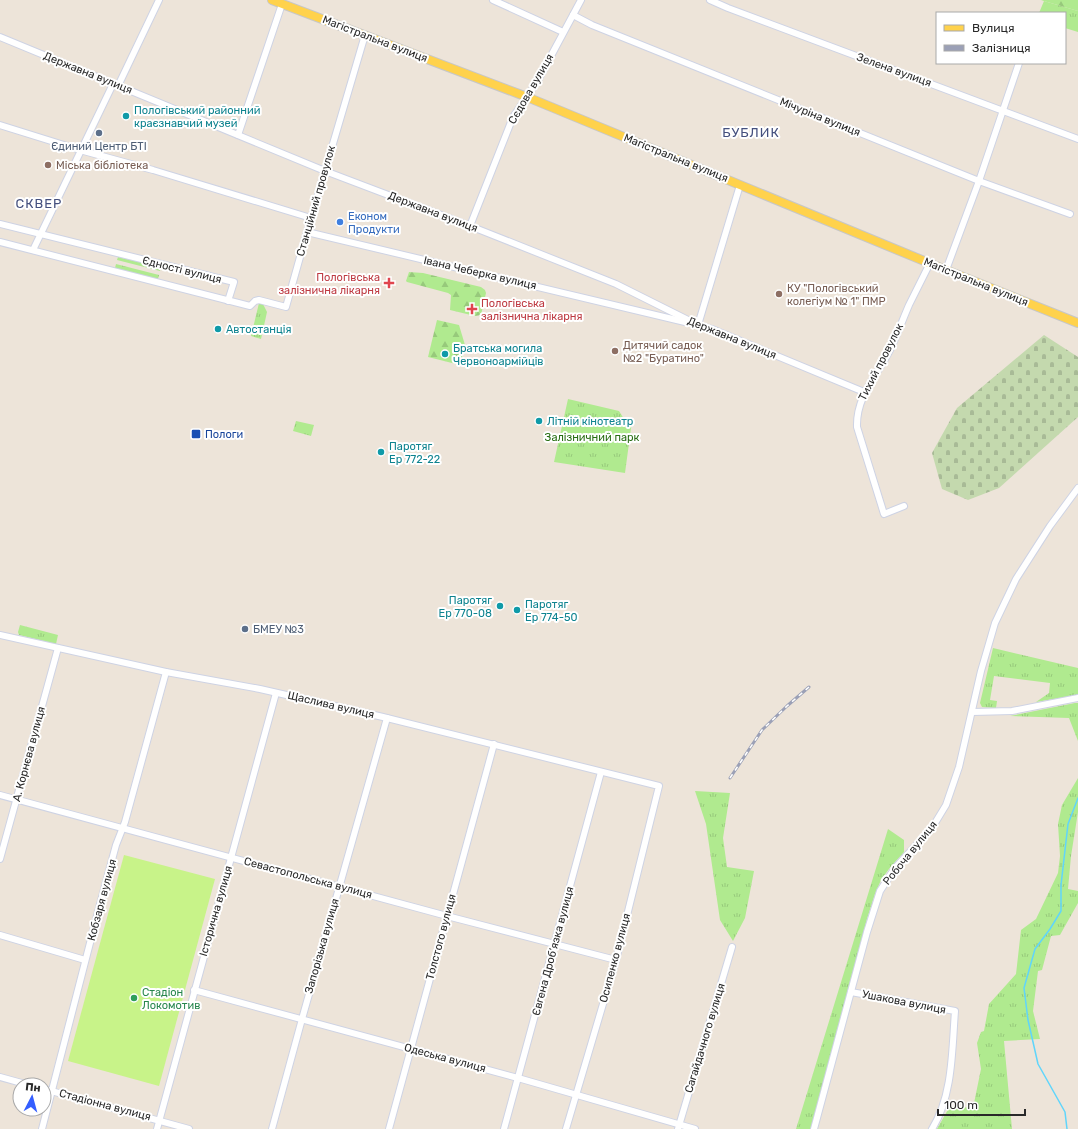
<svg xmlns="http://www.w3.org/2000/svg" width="1078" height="1129" viewBox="0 0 1078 1129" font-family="Rubik,sans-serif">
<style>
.grass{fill:url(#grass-tufts)}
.forest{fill:url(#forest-firs)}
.cemetery{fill:url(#cemetery-stones)}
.pitch{fill:#c8f389}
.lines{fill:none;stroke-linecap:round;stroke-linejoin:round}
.stream{stroke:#60d5fb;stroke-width:1.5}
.minor-casing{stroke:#ced3e4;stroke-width:8}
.major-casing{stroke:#c7c7c7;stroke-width:10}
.minor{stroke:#fff;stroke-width:6}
.major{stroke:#ffd24c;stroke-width:8}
.rail-casing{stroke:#9ba0b6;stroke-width:3}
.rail{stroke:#fff;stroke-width:1.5;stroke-dasharray:4.5;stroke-linecap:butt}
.culture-dot{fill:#0f9aa8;stroke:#fff;stroke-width:1.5}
.service-dot{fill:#5c6f8a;stroke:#fff;stroke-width:1.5}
.education-dot{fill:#8d6e63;stroke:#fff;stroke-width:1.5}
.shop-dot{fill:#3f7fe0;stroke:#fff;stroke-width:1.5}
.health-dot{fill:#e0444e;stroke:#fff;stroke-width:1.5}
.transit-dot{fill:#1a4fb4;stroke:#fff;stroke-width:1.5}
.leisure-dot{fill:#2e9e5b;stroke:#fff;stroke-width:1.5}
.labels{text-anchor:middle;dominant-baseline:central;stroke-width:4;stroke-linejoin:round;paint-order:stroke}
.street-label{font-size:11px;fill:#292929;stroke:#fff}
.culture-label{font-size:11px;fill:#0d838f;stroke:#fff;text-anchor:start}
.service-label{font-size:11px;fill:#4e5e75;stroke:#fff}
.education-label{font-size:11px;fill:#785e54;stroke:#fff;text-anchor:start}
.shop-label{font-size:11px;fill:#366cbe;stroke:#fff;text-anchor:start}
.health-label{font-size:11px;fill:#be3a42;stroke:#fff;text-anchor:end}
.transit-label{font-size:11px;fill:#164399;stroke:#fff;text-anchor:start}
.park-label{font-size:11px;fill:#276d12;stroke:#fff}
.leisure-label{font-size:11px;fill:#27864d;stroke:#fff;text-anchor:start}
.quarter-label{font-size:13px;letter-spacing:1px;fill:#45507e;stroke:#fff}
</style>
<defs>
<pattern id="grass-tufts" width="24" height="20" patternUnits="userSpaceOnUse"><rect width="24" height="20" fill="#b0ea8f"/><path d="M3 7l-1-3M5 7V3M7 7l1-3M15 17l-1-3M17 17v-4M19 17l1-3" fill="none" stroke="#97c97b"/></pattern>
<pattern id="forest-firs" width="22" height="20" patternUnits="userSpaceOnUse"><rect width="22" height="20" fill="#b0ea8f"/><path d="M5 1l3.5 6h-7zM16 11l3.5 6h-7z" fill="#97c97b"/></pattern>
<pattern id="cemetery-stones" width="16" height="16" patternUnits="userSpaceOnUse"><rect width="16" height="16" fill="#c4d9ae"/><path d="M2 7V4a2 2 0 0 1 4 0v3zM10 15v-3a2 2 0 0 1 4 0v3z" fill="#a8ba96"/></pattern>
</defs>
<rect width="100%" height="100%" fill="#ede4d9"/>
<g class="grass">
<polygon points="1044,1 1078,11 1078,32 1065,28 1065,13 1039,13"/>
<polygon points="118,257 161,267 160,271 117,260"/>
<polygon points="116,264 159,275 158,279 115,268"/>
<polygon points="259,303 263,304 267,312 261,339 251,336"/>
<polygon points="568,399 619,411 624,419 632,421 625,473 554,462"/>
<polygon points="296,421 314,425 311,436 293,431"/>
<polygon points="20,625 58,635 56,644 19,635 18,632"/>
<polygon points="993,648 1078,668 1078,695 1036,702 1049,693 1050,683 994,676 990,700 997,701 996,708 982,707 980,703"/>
<polygon points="1075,703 1078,703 1078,741 1069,718 1010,716"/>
<polygon points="1078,778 1078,812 1071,856 1068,889 1078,891 1078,903 1060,935 1051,936 1042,970 1038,971 1033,1011 1040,1039 1004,1041 1012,1129 937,1129 950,1106 973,1108 981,1069 977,1043 981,1032 984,1031 989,1004 1016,974 1021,930 1036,919 1058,873 1060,856 1058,824 1062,805"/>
<polygon points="695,791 730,793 723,838 727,867 754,871 745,918 733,941 720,920 706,824"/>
<polygon points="888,829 904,840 904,852 889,869 881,880 875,894 867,919 812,1127 812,1129 796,1129"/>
</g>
<g class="forest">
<polygon points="1041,0 1078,0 1078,11 1044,1"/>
<polygon points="409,272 423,273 481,287 485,290 486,293 481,315 475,316 450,310 451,295 448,293 407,282 406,281"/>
<polygon points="437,320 459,325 465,345 460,365 428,357"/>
</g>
<polygon class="cemetery" points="1044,335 1078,357 1078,417 999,488 968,500 942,489 932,453 957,408"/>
<polygon class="pitch" points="124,855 215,879 159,1086 68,1061"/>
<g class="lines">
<polyline class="stream" points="1067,1129 1065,1112 1038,1064 1028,1020 1024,988 1035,949 1050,929 1061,911 1061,885 1068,824 1078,798"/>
<defs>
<g id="minor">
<polyline points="493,0 563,32"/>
<polyline points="710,0 728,8 1078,139"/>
<polyline points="573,15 592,25 979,181 1070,214"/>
<polyline points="0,37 325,171 470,226 616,284 698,325 712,329 864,392"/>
<polyline points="118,86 159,0"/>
<polyline points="0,125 80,150 153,170 311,218"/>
<polyline points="238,135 282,4"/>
<polyline points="0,224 234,282 228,301"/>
<polyline points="470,226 513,117 537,82 581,0"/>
<polyline points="307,232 685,322"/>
<polyline points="0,242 250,306 255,301 259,300 286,307 307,232 365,35"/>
<polyline points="33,250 113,84"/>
<polyline points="946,270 979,181 1019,63"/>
<polyline points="694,324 698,325 740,185"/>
<path d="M904 506 884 514 857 427C856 396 877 376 890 350 897 335 903 319 909 305 916 291 923 277 930 263"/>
<polyline points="0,635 166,672 260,689 383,717 659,786 616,960 566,1129"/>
<polyline points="972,712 1012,711 1078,698"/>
<polyline points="0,795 447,916 616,960"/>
<polyline points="0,859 58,648"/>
<polyline points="0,935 85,960"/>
<polyline points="194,990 518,1078 695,1129"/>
<path d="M851 992 955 1011C952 1049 953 1096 932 1129"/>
<polyline points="0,1077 29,1085"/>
<polyline points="44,1089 189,1129"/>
<polyline points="42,1129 99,908 116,845 125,822 166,672"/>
<polyline points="157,1129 276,693"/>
<polyline points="272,1129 302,1019 387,718"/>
<polyline points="389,1129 494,744"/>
<polyline points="504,1129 601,772"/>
<polyline points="678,1129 732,947"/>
<polyline points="814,1129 867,932 880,891 895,868 932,828 946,805 959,767 981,671 995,623 1016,579 1050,526 1078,488"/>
</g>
<polyline id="major" points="272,0 527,97 946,270 1078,323"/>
</defs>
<use href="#minor" class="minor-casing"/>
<use href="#major" class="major-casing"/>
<use href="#minor" class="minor"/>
<use href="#major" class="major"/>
<defs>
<polyline id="rail" points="730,778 762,730 787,706 809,687"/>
</defs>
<use href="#rail" class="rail-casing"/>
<use href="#rail" class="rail"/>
</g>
<g class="culture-dot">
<circle cx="126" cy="116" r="4"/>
<circle cx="218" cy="329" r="4"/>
<circle cx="445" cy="354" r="4"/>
<circle cx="539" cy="421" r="4"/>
<circle cx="381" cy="452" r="4"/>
<circle cx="500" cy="606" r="4"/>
<circle cx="517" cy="610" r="4"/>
</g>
<g class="service-dot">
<circle cx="99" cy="133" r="4"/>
<circle cx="245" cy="629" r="4"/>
</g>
<g class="education-dot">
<circle cx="48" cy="165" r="4"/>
<circle cx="779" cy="294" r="4"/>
<circle cx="615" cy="351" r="4"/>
</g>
<circle class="shop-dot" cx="340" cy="222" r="4"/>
<g class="health-dot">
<path d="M387 277h4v4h4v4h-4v4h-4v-4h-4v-4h4z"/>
<path d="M470 303h4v4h4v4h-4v4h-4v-4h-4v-4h4z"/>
</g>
<rect class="transit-dot" x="191" y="429" width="10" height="10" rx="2"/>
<circle class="leisure-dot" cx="134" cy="998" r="4"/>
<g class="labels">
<g class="street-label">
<text transform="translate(375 39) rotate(21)">Магістральна вулиця</text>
<text transform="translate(894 70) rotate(20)">Зелена вулиця</text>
<text transform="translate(88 73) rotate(22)">Державна вулиця</text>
<text transform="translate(531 89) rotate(-60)">Сєдова вулиця</text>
<text transform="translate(820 117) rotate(22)">Мічуріна вулиця</text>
<text transform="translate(676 158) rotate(22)">Магістральна вулиця</text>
<text transform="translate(316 201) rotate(-74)">Станційний провулок</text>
<text transform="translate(433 212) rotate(21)">Державна вулиця</text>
<text transform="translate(182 270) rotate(14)">Єдності вулиця</text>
<text transform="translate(480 273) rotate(13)">Івана Чеберка вулиця</text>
<text transform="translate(976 282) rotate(22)">Магістральна вулиця</text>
<text transform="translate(732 338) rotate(22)">Державна вулиця</text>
<text transform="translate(881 362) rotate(-63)">Тихий провулок</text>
<text transform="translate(331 705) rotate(13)">Щаслива вулиця</text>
<text transform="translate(29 754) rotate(-75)">А. Корнєва вулиця</text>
<text transform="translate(910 853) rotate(-51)">Робоча вулиця</text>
<text transform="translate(308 878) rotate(15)">Севастопольська вулиця</text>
<text transform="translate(102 900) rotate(-75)">Кобзаря вулиця</text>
<text transform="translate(216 911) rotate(-74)">Історична вулиця</text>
<text transform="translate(441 937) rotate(-75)">Толстого вулиця</text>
<text transform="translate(322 946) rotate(-74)">Запорізька вулиця</text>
<text transform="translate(553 951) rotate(-75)">Євгена Дроб’язка вулиця</text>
<text transform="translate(615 958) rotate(-75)">Осипенко вулиця</text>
<text transform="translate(904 1002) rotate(11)">Ушакова вулиця</text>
<text transform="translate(705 1038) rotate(-73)">Сагайдачного вулиця</text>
<text transform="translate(445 1058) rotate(15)">Одеська вулиця</text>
<text transform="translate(105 1105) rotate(15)">Стадіонна вулиця</text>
</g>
<g class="culture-label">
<text x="134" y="110">Пологівський районний<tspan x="134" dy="13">краєзнавчий музей</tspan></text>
<text x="226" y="329">Автостанція</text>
<text x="453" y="348">Братська могила<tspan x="453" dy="13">Червоноармійців</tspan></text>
<text x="547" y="421">Літній кінотеатр</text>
<text x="389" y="446">Паротяг<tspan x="389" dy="13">Ер 772-22</tspan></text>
<text x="492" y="600" text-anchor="end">Паротяг<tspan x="492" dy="13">Ер 770-08</tspan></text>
<text x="525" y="604">Паротяг<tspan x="525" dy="13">Ер 774-50</tspan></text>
</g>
<g class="service-label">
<text x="99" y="146">Єдиний Центр БТІ</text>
<text x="253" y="629" text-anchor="start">БМЕУ №3</text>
</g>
<g class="education-label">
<text x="56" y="165">Міська бібліотека</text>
<text x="787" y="288">КУ "Пологівський<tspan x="787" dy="13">колегіум № 1" ПМР</tspan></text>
<text x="623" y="345">Дитячий садок<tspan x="623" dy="13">№2 "Буратино"</tspan></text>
</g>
<g class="shop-label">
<text x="348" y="216">Економ<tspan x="348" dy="13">Продукти</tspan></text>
</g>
<g class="health-label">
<text x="380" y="277">Пологiвська<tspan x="380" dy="13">залiзнична лiкарня</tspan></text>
<text x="481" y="303" text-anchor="start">Пологівська<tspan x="481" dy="13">залізнична лікарня</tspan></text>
</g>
<g class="transit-label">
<text x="205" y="434">Пологи</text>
</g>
<g class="park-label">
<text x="592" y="437">Залізничний парк</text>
</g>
<g class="leisure-label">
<text x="142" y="992">Стадіон<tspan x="142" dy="13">Локомотив</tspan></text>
</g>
<g class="quarter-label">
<text x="751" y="132">БУБЛИК</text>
<text x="39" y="203">СКВЕР</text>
</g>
</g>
<rect x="936" y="12" width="130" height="52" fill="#ffffff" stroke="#a9a9a9"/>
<rect x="944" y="25" width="20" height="6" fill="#ffd24c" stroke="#a9a9a9"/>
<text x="972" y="32" font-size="12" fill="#292929">Вулиця</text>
<rect x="944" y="45" width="20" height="6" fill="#9ba0b6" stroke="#a9a9a9"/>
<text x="972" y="52" font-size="12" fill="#292929">Залізниця</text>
<g transform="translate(32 1097) rotate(6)"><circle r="19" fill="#ffffff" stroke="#a9a9a9"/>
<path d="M0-3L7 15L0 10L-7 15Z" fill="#345eff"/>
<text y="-6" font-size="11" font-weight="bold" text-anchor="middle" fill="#292929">Пн</text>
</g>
<path d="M938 1109v6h87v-6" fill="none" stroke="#292929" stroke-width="2"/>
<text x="944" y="1109" font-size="12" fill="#292929" stroke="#ffffff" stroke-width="3" paint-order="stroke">100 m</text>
</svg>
